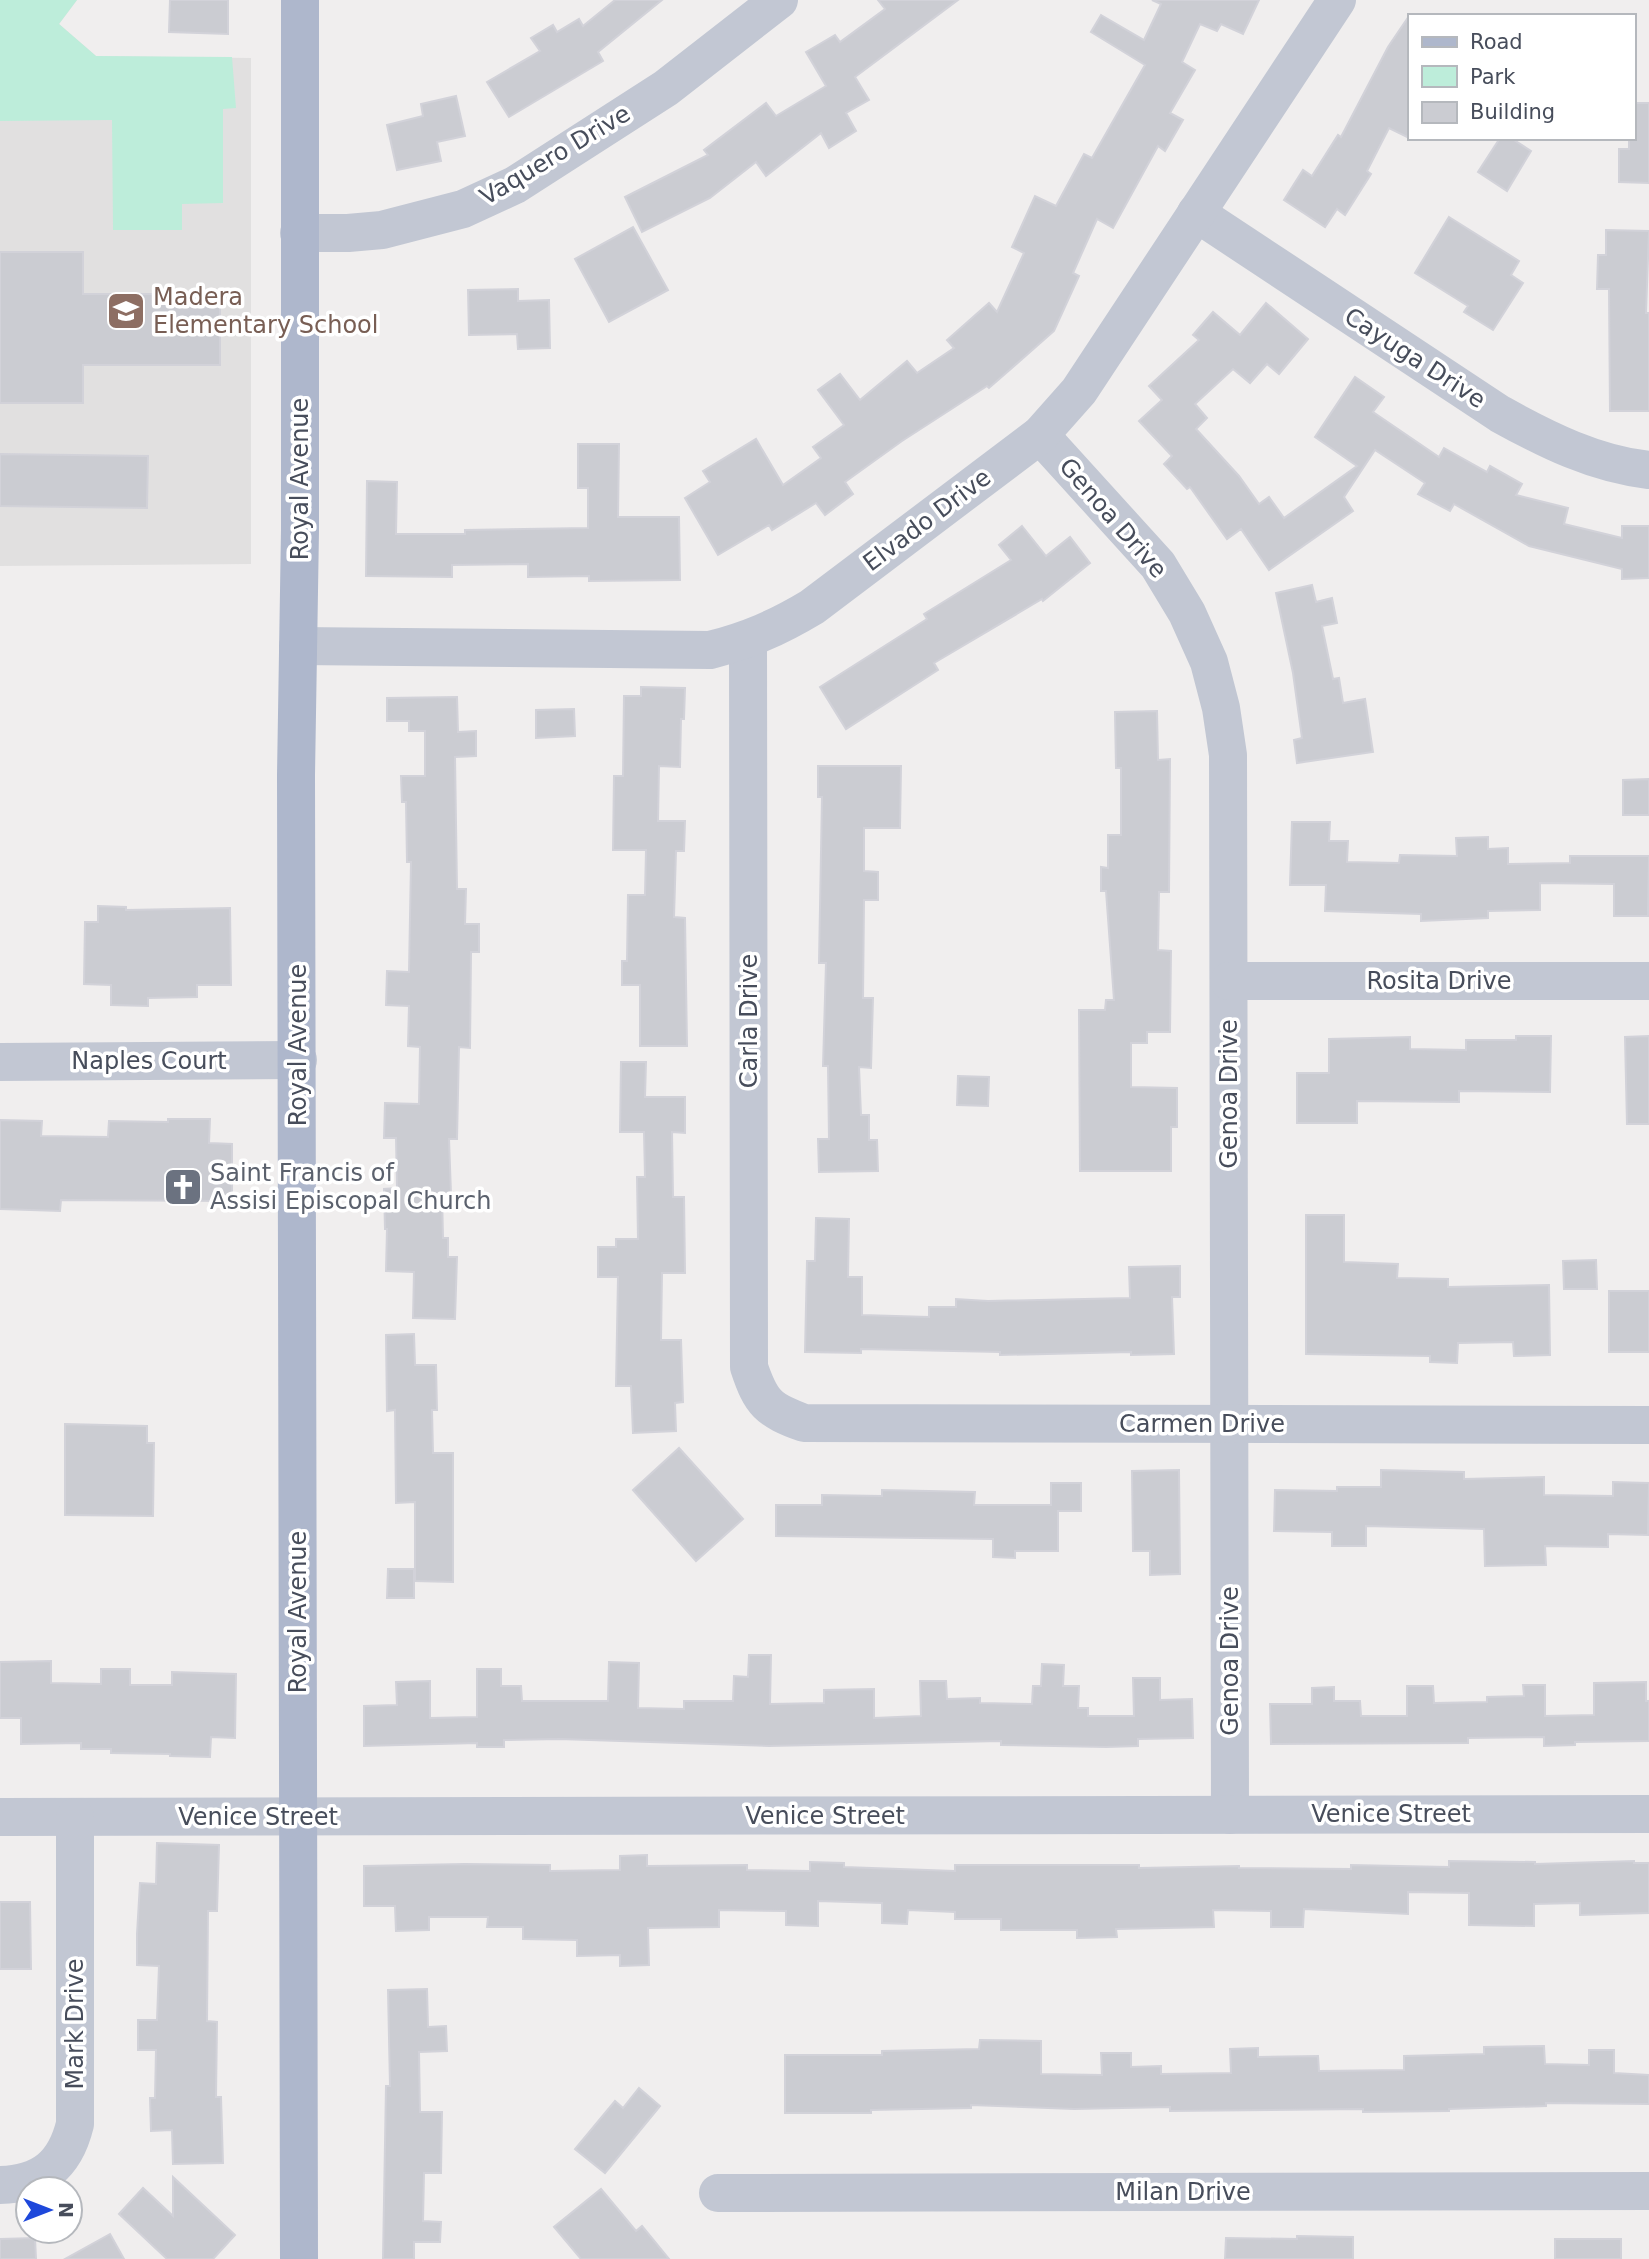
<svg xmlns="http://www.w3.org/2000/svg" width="1649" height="2259" viewBox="0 0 1649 2259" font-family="'DejaVu Sans',sans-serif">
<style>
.education{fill:#e1e0e0}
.green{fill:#bdedda}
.building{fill:#cbccd2;stroke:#d2d2d9;stroke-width:2}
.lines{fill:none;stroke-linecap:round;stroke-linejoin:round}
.minor{stroke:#c2c7d3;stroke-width:38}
.major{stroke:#aeb7cc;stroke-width:38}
.labels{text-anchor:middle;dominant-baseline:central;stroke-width:7;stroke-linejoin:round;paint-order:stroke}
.street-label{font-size:24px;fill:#474d5b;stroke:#fff}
.education-label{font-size:24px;fill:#785e54;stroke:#fff;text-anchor:start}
.worship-label{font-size:24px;fill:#5b616d;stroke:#fff;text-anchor:start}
</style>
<rect width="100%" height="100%" fill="#f0eeee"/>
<polygon class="education" points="0,0 77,0 59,24 96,56 251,58 251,564 0,566"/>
<polygon class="green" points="0,0 77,0 59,24 96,56 232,57 236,108 223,109 223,203 182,204 182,230 113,230 112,120 0,121"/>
<g class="building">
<polygon points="170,0 228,0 228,34 169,32"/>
<polygon points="615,0 662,0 598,52 603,61 509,117 487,82 540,51 531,38 553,25 557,32 579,19 583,26"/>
<polygon points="878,0 958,0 855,77 869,100 846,113 856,131 829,148 821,133 766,176 756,162 710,198 642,232 625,197 708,155 704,150 766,103 776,116 826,86 806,52 835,35 840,42 885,9"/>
<polygon points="1152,0 1259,0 1243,34 1221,24 1217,31 1200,24 1182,62 1195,70 1170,113 1183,120 1165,151 1158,146 1113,228 1097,219 1073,273 1079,276 1054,331 989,388 987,386 902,441 845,482 853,494 825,515 816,503 772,530 769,525 718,555 685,498 710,482 703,471 756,439 783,485 821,458 813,447 844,425 818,390 840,374 860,400 907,361 917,373 954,348 947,340 989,303 997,312 1024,253 1012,247 1035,196 1056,206 1084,154 1092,158 1145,65 1091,32 1101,15 1144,40 1161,4"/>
<polygon points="1409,16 1409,138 1389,128 1367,171 1371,174 1345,215 1337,209 1325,227 1284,200 1303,170 1312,176 1338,135 1341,137 1388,47"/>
<polygon points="456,96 465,136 437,142 441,161 397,170 387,125 423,116 421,104"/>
<polygon points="1633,103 1649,103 1649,183 1619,182 1619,149 1629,149 1629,138 1633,138"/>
<polygon points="1500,138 1511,138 1531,151 1507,191 1478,172"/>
<polygon points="1449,217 1519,261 1511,275 1523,283 1493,330 1464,312 1468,306 1415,273"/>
<polygon points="633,227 668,290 609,322 575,259"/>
<polygon points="1606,230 1649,231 1646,313 1649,313 1649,411 1610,411 1609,289 1597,289 1598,255 1606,255"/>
<polygon points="0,252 83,252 83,294 220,294 220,365 83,365 83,403 0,403"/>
<polygon points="518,289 518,301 549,300 550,348 518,349 517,334 469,335 468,290"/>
<polygon points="1266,303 1308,339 1279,374 1267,364 1250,383 1233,369 1195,404 1207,418 1196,429 1239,476 1259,504 1269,497 1284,518 1357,466 1315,437 1355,377 1384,397 1373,412 1439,457 1444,448 1487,472 1490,466 1522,484 1516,495 1568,508 1564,524 1622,538 1622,526 1649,526 1649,578 1622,579 1622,569 1529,546 1454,504 1450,511 1418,494 1425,483 1375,450 1344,497 1353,511 1269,570 1241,529 1227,539 1190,487 1187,489 1164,464 1172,456 1139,421 1162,400 1149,386 1199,340 1193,335 1213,312 1240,335"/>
<polygon points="578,444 619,444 618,517 679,517 680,580 589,581 589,576 528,577 528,564 452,565 452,577 366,576 367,481 397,482 396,534 465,534 465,530 588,528 588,488 578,488"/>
<polygon points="0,454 148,456 147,508 0,506"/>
<polygon points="1022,526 1046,556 1070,537 1090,563 1043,601 1042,599 934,663 938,670 846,729 820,687 927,619 924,614 1011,560 999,545"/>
<polygon points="1312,585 1316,602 1332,598 1337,623 1322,626 1333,679 1339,678 1343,703 1365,699 1373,752 1297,763 1294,740 1302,738 1293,673 1276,593"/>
<polygon points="641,687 685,688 684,719 681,719 680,767 659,766 658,821 685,821 684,851 676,851 674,917 685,918 687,1046 640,1046 640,985 622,985 622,961 627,961 628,895 645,895 646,850 613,850 614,776 623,776 624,696 641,696"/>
<polygon points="457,697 458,732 476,731 476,756 455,757 457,889 466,889 465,924 479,924 479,952 471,952 470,1048 459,1047 457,1139 449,1139 451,1194 442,1194 443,1238 448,1238 448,1257 457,1257 455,1319 413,1318 414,1272 386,1271 387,1229 385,1229 384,1189 397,1188 396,1138 384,1138 385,1103 419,1104 420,1047 408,1046 409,1006 386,1005 387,971 409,972 411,862 407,862 406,802 402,802 401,776 425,776 425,731 409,731 409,721 387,721 387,698"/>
<polygon points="574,709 575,736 536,738 536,710"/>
<polygon points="1157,711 1158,760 1170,759 1169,892 1159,892 1158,950 1171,951 1170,1032 1147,1032 1147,1043 1131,1043 1131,1087 1177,1088 1177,1127 1171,1127 1171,1171 1080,1171 1079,1010 1105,1010 1106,1000 1114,1000 1106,891 1101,891 1101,867 1108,868 1108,835 1121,835 1121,768 1116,768 1115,712"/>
<polygon points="818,766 901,766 900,828 864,828 864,871 878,872 878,900 864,900 863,998 873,998 871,1068 859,1067 861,1115 869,1115 869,1140 877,1140 878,1171 819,1172 818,1139 829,1139 828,1066 823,1066 826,963 819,963 822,797 818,797"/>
<polygon points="1649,779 1649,815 1623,815 1623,780"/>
<polygon points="1292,822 1330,822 1329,841 1348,841 1347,862 1399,863 1400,855 1457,856 1456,838 1488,837 1488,849 1508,848 1508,864 1570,863 1570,856 1649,856 1648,916 1614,916 1614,884 1540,883 1540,910 1488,911 1488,918 1421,921 1421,914 1325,911 1326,885 1290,885"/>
<polygon points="98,906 126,907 126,910 230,908 231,985 197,985 197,997 148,998 148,1006 111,1005 111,985 84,984 85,922 98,922"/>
<polygon points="1516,1036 1551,1036 1550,1092 1459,1091 1459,1102 1357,1101 1357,1123 1297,1123 1297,1073 1329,1073 1329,1039 1410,1037 1410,1049 1466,1050 1466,1040 1516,1040"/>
<polygon points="1649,1036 1649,1124 1627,1124 1625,1037"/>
<polygon points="621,1062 646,1062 645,1097 685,1097 685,1133 672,1132 673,1197 684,1197 685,1273 662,1273 661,1340 681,1340 683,1402 675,1403 676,1431 633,1433 631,1386 616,1386 618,1277 598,1277 598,1247 616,1247 616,1239 638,1239 637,1177 645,1177 644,1132 620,1132"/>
<polygon points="958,1076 989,1077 988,1106 957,1105"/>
<polygon points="168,1119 210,1119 209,1143 232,1144 232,1201 61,1200 60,1211 0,1209 0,1120 42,1121 41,1136 108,1137 109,1121 168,1122"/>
<polygon points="1306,1215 1344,1215 1344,1262 1398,1264 1397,1278 1448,1279 1448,1287 1549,1285 1550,1355 1514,1356 1513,1342 1458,1343 1457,1363 1430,1362 1430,1356 1306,1354"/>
<polygon points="816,1218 849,1219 848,1277 862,1277 862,1315 929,1317 929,1307 956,1307 956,1299 988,1301 1130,1298 1129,1267 1180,1266 1180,1297 1172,1297 1174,1354 1131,1355 1131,1352 1000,1355 1000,1352 861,1349 861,1353 805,1352 807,1261 815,1261"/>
<polygon points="1596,1260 1597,1289 1564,1289 1563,1261"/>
<rect x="1609" y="1291" width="40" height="61"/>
<polygon points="414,1334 415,1365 436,1365 437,1410 432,1410 433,1453 453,1453 453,1582 415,1581 415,1502 396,1503 395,1410 387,1411 386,1335"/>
<polygon points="65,1424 147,1426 147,1443 154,1443 153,1516 65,1515"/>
<polygon points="679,1448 743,1519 696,1561 633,1490"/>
<polygon points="1179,1470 1180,1574 1150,1575 1150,1551 1133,1551 1132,1471"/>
<polygon points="1381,1470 1464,1472 1464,1479 1544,1477 1544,1495 1613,1496 1613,1482 1649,1483 1648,1535 1608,1534 1608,1547 1545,1546 1546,1565 1485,1566 1484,1529 1366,1526 1366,1546 1332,1546 1332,1532 1274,1531 1275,1490 1337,1491 1337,1487 1381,1487"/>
<polygon points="1051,1483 1081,1483 1081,1511 1058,1511 1058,1551 1015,1551 1015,1558 993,1557 993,1539 776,1536 776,1505 822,1505 822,1495 882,1496 882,1490 975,1492 974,1505 1051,1505"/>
<polygon points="388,1569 414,1569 414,1598 387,1598"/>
<polygon points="749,1655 771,1655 770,1704 824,1703 824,1690 874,1689 874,1718 921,1716 920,1681 946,1681 947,1699 980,1698 980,1703 1032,1704 1033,1686 1041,1686 1042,1664 1064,1665 1063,1686 1079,1686 1078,1708 1088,1708 1088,1716 1134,1716 1133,1678 1160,1678 1160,1700 1192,1699 1193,1738 1138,1739 1138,1746 1106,1747 1001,1745 1001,1741 769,1746 559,1739 504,1740 504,1747 477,1747 477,1743 364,1746 364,1706 397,1705 396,1682 430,1681 430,1718 477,1717 477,1669 501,1669 501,1686 521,1686 522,1701 608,1701 609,1662 639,1663 638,1708 684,1709 684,1701 733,1701 734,1676 748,1677"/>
<polygon points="51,1661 51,1683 101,1684 101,1669 130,1669 130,1685 172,1685 172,1672 236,1674 235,1738 211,1737 210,1757 170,1756 170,1754 111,1753 111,1749 81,1749 81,1743 21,1744 21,1718 0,1718 0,1662"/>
<polygon points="1646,1682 1646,1701 1649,1701 1649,1741 1575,1742 1575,1745 1544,1746 1544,1737 1468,1738 1468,1743 1271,1744 1270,1704 1312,1704 1312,1688 1334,1687 1334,1701 1360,1701 1361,1716 1407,1716 1407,1686 1433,1686 1434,1703 1487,1702 1487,1697 1524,1696 1523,1685 1545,1685 1545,1716 1594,1715 1594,1683"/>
<polygon points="157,1843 219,1845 217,1911 208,1911 207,2021 217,2022 216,2097 221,2097 223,2163 173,2164 172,2130 151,2131 150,2098 155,2098 156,2050 138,2050 138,2020 157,2020 159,1966 137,1965 137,1934 140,1883 156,1884"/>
<polygon points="647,1855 647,1866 747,1865 747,1870 810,1871 810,1862 844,1863 844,1867 955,1871 955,1865 1139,1865 1139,1868 1239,1866 1239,1868 1351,1869 1351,1865 1449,1867 1449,1861 1535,1862 1535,1864 1634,1861 1634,1863 1649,1863 1649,1913 1580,1915 1580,1903 1534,1904 1534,1926 1469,1925 1469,1893 1408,1892 1408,1914 1304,1909 1303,1927 1271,1927 1271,1911 1213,1910 1214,1927 1116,1929 1117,1937 1077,1938 1077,1930 1001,1930 1001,1919 955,1919 955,1912 908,1910 907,1924 882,1923 882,1903 818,1901 818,1926 786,1925 786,1911 719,1910 719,1927 648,1928 649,1965 620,1966 620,1955 577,1956 577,1940 523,1939 523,1927 487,1927 488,1917 429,1917 429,1930 396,1931 395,1906 364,1906 364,1866 465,1864 550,1865 550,1871 620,1870 620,1856"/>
<polygon points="0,1902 30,1902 31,1969 0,1969"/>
<polygon points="427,1989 428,2027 446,2026 447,2051 419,2052 420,2112 442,2112 441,2173 424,2173 423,2221 441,2222 440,2242 414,2242 414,2259 383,2259 386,2086 390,2086 388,1990"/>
<polygon points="980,2040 1041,2041 1041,2074 1102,2075 1101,2053 1131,2053 1131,2067 1161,2066 1161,2074 1231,2073 1230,2049 1258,2048 1258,2057 1318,2056 1319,2071 1404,2070 1404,2056 1484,2054 1484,2047 1544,2046 1545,2064 1589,2065 1589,2050 1614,2050 1614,2073 1649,2075 1649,2104 1546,2103 1546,2106 1449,2109 1449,2111 1363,2112 1363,2109 1170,2111 1170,2107 1074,2109 971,2105 971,2108 871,2110 871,2113 785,2113 785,2055 882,2055 882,2051 979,2049"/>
<polygon points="639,2088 660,2106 605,2173 575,2149 615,2101 623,2108"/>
<polygon points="173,2177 235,2235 213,2259 167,2259 119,2214 143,2188 173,2216"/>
<polygon points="601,2189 636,2231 642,2226 669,2259 581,2259 554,2227"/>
<polygon points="110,2234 124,2259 65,2259"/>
<polygon points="1297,2236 1353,2237 1353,2259 1225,2259 1226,2238 1297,2239"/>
<polygon points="35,2238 36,2259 0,2259 0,2239"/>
<rect x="1555" y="2239" width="66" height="20"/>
</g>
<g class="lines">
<g class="minor">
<path d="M1196 213 1500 414C1547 440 1595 464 1649 470"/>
<polyline points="299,233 348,233 382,230 463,209 515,185 666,88 779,0"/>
<polyline points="1040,435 1158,565 1187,613 1209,662 1221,708 1228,755 1230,1815"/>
<path d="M748 640 749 1367C761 1403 768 1410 804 1423L1649 1425"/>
<path d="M298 646 710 650C749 640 777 628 812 607L1040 435 1079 391 1337 0"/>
<polyline points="1229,981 1649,981"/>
<polyline points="0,1062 298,1060"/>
<polyline points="0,1817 1649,1814"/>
<path d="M0 2185C42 2184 65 2165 75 2124V1817"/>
<polyline points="718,2193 1649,2191"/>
</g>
<polyline class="major" points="299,2259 296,775 300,530 300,0"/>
</g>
<defs>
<symbol id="school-square" viewBox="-11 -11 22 22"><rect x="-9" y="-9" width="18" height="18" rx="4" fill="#8d6e63" stroke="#fff"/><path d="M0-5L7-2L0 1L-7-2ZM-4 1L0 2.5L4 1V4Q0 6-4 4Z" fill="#fff"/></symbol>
<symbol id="church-square" viewBox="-11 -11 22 22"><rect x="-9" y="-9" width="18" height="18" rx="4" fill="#6b7280" stroke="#fff"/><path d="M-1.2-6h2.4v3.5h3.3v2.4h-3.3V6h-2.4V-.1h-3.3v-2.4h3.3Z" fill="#fff"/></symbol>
</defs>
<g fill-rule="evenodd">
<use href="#school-square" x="104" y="289" width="44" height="44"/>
<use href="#church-square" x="161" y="1165" width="44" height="44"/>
</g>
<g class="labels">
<g class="street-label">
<text transform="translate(555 155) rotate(-31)">Vaquero Drive</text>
<text transform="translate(1415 358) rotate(33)">Cayuga Drive</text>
<text transform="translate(300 479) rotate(-90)">Royal Avenue</text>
<text transform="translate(1113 518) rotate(49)">Genoa Drive</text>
<text transform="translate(927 520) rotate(-37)">Elvado Drive</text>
<text x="1439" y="981">Rosita Drive</text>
<text transform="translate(749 1021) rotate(-90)">Carla Drive</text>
<text transform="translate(298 1045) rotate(-90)">Royal Avenue</text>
<text x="149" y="1061">Naples Court</text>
<text transform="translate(1229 1094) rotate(-90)">Genoa Drive</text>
<text x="1202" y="1424">Carmen Drive</text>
<text transform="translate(298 1612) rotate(-90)">Royal Avenue</text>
<text transform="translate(1230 1661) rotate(-90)">Genoa Drive</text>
<text x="1391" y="1814">Venice Street</text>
<text x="825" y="1816">Venice Street</text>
<text x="258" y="1817">Venice Street</text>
<text transform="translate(75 2024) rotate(-90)">Mark Drive</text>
<text x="1183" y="2192">Milan Drive</text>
</g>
<g class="education-label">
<text x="153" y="297">Madera<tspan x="153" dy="28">Elementary School</tspan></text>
</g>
<g class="worship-label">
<text x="210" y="1173">Saint Francis of<tspan x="210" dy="28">Assisi Episcopal Church</tspan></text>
</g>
</g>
<rect x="1408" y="14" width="228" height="126" fill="#ffffff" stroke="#b5b8bd" stroke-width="2"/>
<rect x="1422" y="37" width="35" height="10" fill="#aeb7cc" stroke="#b5b8bd" stroke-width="2"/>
<text x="1470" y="49" font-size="21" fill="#474d5b">Road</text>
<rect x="1422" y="66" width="35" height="21" fill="#bdedda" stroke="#b5b8bd" stroke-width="2"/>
<text x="1470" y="84" font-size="21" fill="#474d5b">Park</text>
<rect x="1422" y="102" width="35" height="21" fill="#cbccd2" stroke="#b5b8bd" stroke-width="2"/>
<text x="1470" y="119" font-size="21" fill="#474d5b">Building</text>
<g transform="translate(49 2210) rotate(90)"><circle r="33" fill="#ffffff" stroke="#b5b8bd" stroke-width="2"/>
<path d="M0-5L12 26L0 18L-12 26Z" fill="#1e48db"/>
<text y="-10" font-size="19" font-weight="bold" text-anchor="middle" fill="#474d5b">N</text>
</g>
</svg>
